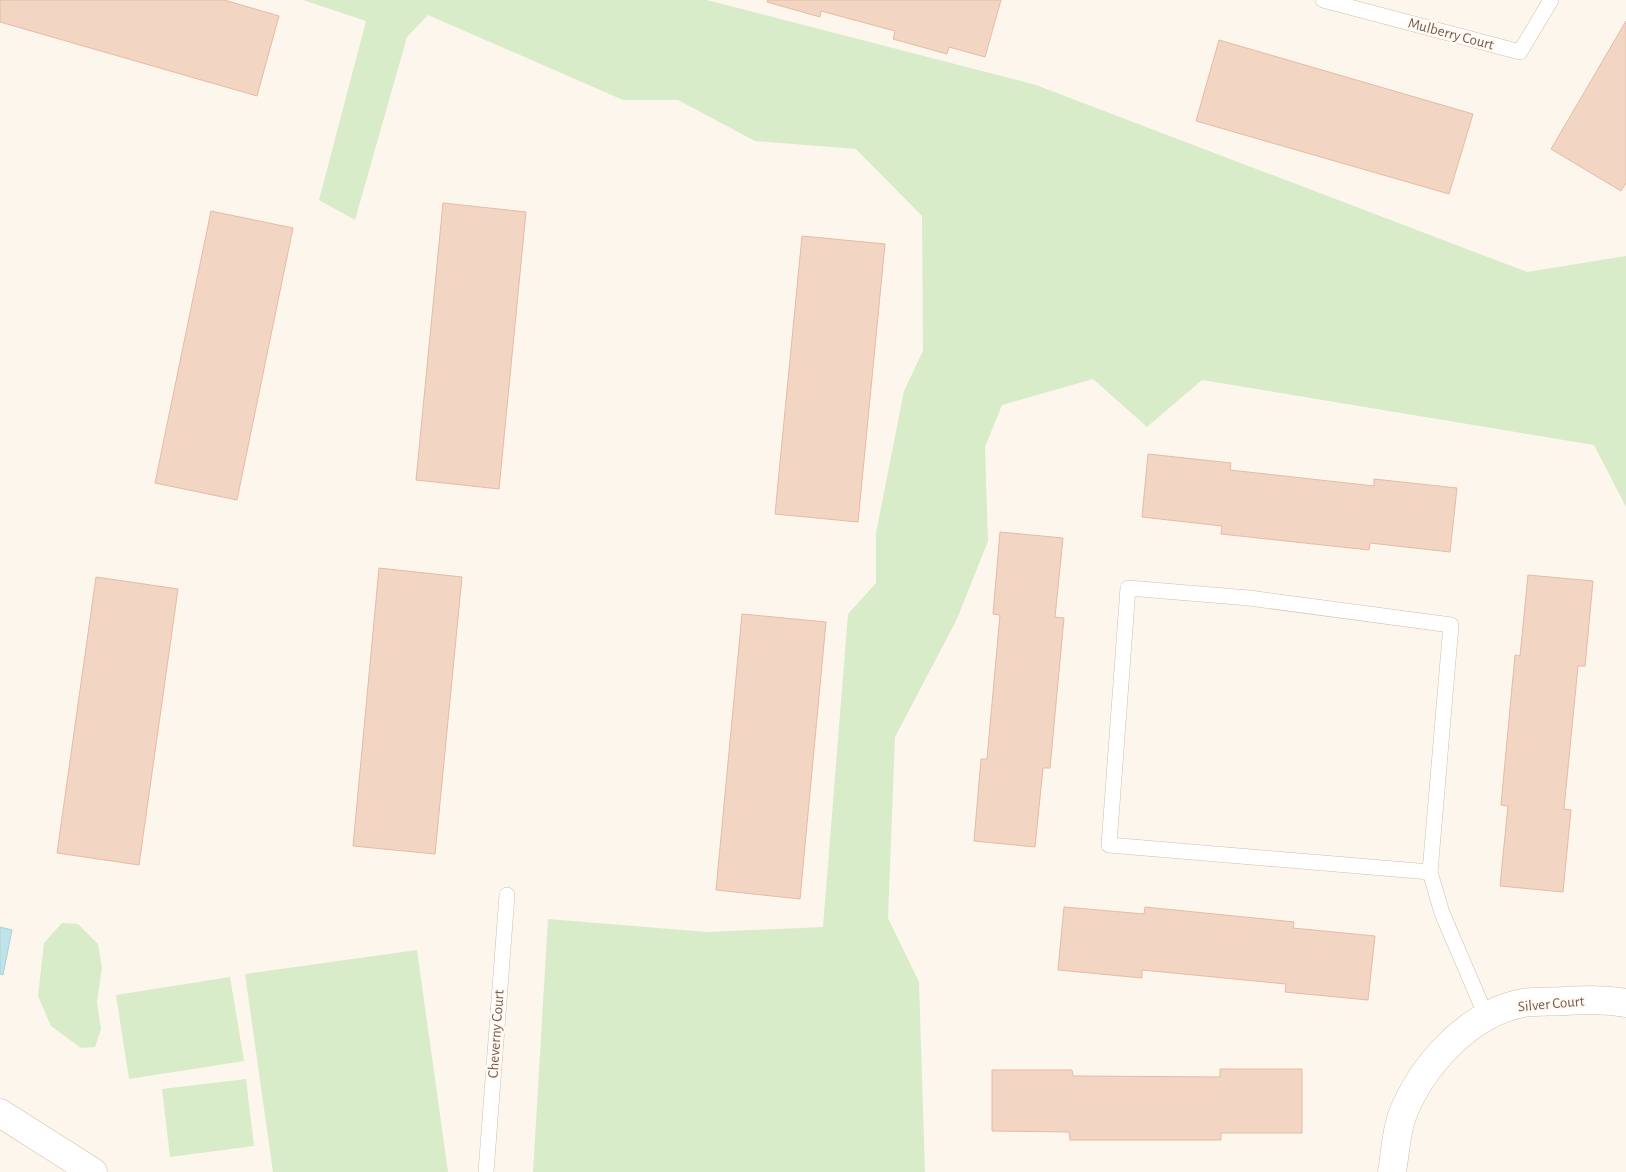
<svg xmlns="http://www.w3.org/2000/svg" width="1626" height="1172" viewBox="0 0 1626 1172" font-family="'Alegreya Sans',sans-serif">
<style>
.green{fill:#d8ecc9}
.water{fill:#bfe3e8;stroke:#a5d3da}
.building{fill:#f3d5c3;stroke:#e6bba3}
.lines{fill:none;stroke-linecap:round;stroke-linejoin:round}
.lane-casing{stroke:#d1beb0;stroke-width:16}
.street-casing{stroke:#d1beb0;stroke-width:29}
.lane{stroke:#fff;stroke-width:15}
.street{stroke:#fff;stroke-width:28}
.labels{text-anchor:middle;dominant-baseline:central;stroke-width:5;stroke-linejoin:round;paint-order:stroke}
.street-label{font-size:15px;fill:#7a5c4d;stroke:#fffaf3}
</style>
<rect width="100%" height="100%" fill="#fdf6ec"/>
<g class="green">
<polygon points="303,0 707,0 1036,85 1527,272 1626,256 1626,507 1594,445 1202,380 1147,427 1093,379 1002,405 985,447 988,541 957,619 895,737 888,918 919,982 925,1172 533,1172 548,919 707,932 823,927 848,614 876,583 876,533 904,391 923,351 922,216 856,149 755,141 678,100 623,100 428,15 407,37 355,220 319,200 366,21"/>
<polygon points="62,923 78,924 98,944 102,968 97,1002 101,1029 95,1047 81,1048 51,1026 38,996 44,943"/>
<polygon points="417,950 448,1172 273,1172 245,974"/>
<polygon points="230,977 244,1061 129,1079 116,995"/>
<polygon points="246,1079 254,1146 170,1157 162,1089"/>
</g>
<polygon class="water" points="0,927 12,930 3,975 0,974"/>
<g class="building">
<polygon points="0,0 224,0 279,16 257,96 0,22"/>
<polygon points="768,0 1001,0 985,57 949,47 947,54 893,39 895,31 821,11 820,17 767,2"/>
<polygon points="1626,21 1626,183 1621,191 1551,149"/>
<polygon points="1219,40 1473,114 1449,194 1196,121"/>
<polygon points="443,203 526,212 499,489 416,480"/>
<polygon points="211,211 293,228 237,500 155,483"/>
<polygon points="802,236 885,244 858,522 775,514"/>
<polygon points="1148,454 1231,463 1230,470 1374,486 1374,479 1457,488 1450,552 1370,543 1369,550 1221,534 1222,526 1142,517"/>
<polygon points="1000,532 1063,538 1055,617 1064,618 1050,768 1043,768 1035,847 974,841 981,759 987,759 1000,615 993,614"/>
<polygon points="379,568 462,577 435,854 353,846"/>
<polygon points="1528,575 1593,581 1585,666 1578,666 1564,809 1571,810 1563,892 1500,886 1508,806 1501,805 1515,655 1520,656"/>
<polygon points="96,577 178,589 139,865 57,853"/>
<polygon points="742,614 826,622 800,899 716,890"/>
<polygon points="1064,907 1144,914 1145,907 1294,922 1293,928 1375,936 1368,1000 1285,992 1286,984 1142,970 1142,978 1058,970"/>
<polygon points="1220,1069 1302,1069 1302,1133 1221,1133 1221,1140 1070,1140 1069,1132 992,1131 992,1070 1072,1070 1073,1076 1220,1077"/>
</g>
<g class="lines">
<defs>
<g id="lane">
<polyline points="1323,0 1520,52 1551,0"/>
<polygon points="1128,588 1249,598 1451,625 1430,872 1109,845"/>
<polyline points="1430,872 1442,913 1486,1016"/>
<polyline points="486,1172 507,895"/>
</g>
<g id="street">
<polyline points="0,1113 93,1172"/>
<path d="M1392 1172C1395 1155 1396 1132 1402 1116 1421 1066 1469 1013 1523 1003 1537 1001 1552 1002 1565 1001 1586 1000 1605 999 1626 1003"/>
</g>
</defs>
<use href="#lane" class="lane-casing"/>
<use href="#street" class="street-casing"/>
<use href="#lane" class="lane"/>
<use href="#street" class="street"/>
</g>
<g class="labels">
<g class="street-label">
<text transform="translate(1451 34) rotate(15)">Mulberry Court</text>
<text transform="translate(1551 1004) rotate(-5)">Silver Court</text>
<text transform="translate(496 1034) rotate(-86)">Cheverny Court</text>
</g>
</g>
</svg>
